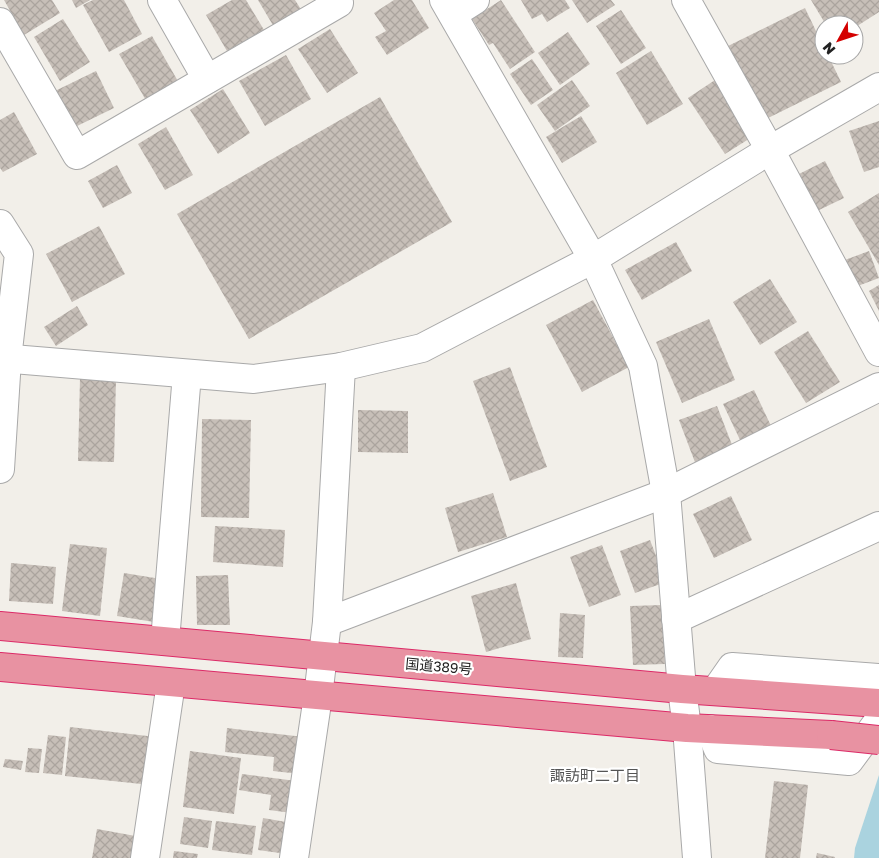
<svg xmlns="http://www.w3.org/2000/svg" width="879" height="858" viewBox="0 0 879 858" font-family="'Golos Text','Noto Sans JP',sans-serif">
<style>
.water{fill:#aad3df}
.building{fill:url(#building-cross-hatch)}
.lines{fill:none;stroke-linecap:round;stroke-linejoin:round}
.minor-casing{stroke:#a9a9a9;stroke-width:30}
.highway-casing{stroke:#dc2a67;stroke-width:30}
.minor{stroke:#fff;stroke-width:28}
.highway{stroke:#e892a2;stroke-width:28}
.highway-bridge-casing{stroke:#dc2a67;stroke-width:30;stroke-linecap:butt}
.highway-bridge{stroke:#e892a2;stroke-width:28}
.labels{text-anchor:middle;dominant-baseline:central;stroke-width:4.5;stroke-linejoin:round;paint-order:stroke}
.street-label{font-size:14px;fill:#222;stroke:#fff}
.neighbourhood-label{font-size:15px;fill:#555;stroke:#fff}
</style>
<defs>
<pattern id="building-cross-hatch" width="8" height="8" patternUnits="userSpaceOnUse" patternTransform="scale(1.25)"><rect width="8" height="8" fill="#c7bfb8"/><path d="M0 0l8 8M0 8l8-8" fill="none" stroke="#aba49e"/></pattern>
</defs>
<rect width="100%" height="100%" fill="#f2efe9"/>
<polygon class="water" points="879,775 879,858 854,858 855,848"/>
<g class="building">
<polygon points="4,0 52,0 60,13 24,35"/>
<polygon points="72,0 90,0 76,8"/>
<polygon points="93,0 124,0 142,34 109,52 83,5"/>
<polygon points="232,0 246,0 264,30 227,51 206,15"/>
<polygon points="258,0 295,0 302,11 274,27"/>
<polygon points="394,0 412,0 429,28 387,55 375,37 386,31 374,13"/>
<polygon points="501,0 535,52 510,69 493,43 489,45 472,19"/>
<polygon points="521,0 565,0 570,8 547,22 542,14 532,19"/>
<polygon points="572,0 611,0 615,5 587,23"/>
<polygon points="811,0 879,0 879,12 854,28 854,25 826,25"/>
<polygon points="805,8 824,48 824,55 828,55 841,82 760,122 724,48"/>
<polygon points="621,10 646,48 621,64 596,26"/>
<polygon points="63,19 90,62 60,81 34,37"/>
<polygon points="330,29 358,73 327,93 298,49"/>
<polygon points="568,32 590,64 560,85 538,53"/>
<polygon points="152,36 179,83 147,102 119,54"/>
<polygon points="651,51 683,104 647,125 616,73"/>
<polygon points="286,55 311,99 265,126 239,81"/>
<polygon points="532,59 553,90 531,105 510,74"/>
<polygon points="96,71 114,108 73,128 55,91"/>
<polygon points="572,80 590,106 555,131 537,105"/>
<polygon points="715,80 752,137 725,154 688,98"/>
<polygon points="223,89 250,133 218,154 190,110"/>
<polygon points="380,97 452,222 249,339 177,214"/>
<polygon points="14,112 37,154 3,172 0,168 0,120"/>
<polygon points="581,116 597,142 562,163 546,137"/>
<polygon points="879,121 879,167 864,172 849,131"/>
<polygon points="166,127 193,175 165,190 138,144"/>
<polygon points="825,161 844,198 817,211 799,174"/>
<polygon points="117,165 132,193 103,208 88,181"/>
<polygon points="879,193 879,265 848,212"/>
<polygon points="99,226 125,274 72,302 46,254"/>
<polygon points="676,242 692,271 642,300 625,270"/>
<polygon points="869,251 879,278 855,287 845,260"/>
<polygon points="770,279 797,322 760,345 733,302"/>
<polygon points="879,285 879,311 869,291"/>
<polygon points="593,300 629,367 582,392 546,325"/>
<polygon points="77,306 88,325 56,346 44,327"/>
<polygon points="709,319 735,380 682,403 656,342"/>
<polygon points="808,331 840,382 806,403 774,352"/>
<polygon points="510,367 547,467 510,481 473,381"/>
<polygon points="80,378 116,379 114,462 78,461"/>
<polygon points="754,390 772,428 741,442 723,404"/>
<polygon points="717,406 734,450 696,465 679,420"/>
<polygon points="358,410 408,411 408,453 358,452"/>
<polygon points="202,419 251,420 249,518 201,517"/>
<polygon points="493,493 507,537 458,552 445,508"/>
<polygon points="731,496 752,540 714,558 693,514"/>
<polygon points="215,526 285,530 283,567 213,562"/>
<polygon points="650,540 666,582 635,593 620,551"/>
<polygon points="70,544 107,548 100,616 62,611"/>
<polygon points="602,545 621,595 589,607 570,557"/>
<polygon points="11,563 56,567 53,604 9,601"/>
<polygon points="124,573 161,579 154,622 117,616"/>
<polygon points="228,575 230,625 197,625 196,576"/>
<polygon points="516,583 531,639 486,652 471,596"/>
<polygon points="662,605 665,664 633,665 630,606"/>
<polygon points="560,613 585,615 583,658 558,657"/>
<polygon points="70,727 156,737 151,785 65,776"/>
<polygon points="227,728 304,737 300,774 273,771 274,757 225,752"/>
<polygon points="48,735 66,737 62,775 43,773"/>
<polygon points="28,748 42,749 39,773 25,772"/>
<polygon points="190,751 241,758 234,814 183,807"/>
<polygon points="5,759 23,761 21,770 3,767"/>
<polygon points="242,774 296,781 292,813 269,810 271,795 239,790"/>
<polygon points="774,781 808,785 800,858 765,858"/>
<polygon points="184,817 212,821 208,848 180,844"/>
<polygon points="263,818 292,823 287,854 258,850"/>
<polygon points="216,821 256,826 252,855 212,850"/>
<polygon points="97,829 141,837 137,858 92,858"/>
<polygon points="174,851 198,854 197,858 173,858"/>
<polygon points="817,853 835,857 835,858 816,858"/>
</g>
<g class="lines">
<defs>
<g id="minor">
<polyline points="162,0 207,79"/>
<polyline points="444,0 593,259 643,366 666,493 682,689 687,728 697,858"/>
<polyline points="686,0 770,150 879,352"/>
<polyline points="453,14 475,0"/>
<polyline points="0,22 77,155 339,3 337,0"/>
<polyline points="0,224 19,254 7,359 0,469"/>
<polyline points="0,358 254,379 341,367 422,348 593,259 770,150 879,87"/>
<polyline points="676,619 879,526"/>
<polyline points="327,622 666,493 879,387"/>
<polyline points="165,641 187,374"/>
<polyline points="716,690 732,667 879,678"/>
<polyline points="710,729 718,749 849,761 879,720"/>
<polyline points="145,858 171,683"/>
<polyline points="294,858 318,696 327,622 341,367"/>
</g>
<g id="highway">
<polyline points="0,626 682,689 879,703"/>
<polyline points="0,667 687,728 831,735"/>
</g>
</defs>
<use href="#minor" class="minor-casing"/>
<use href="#highway" class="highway-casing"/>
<use href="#minor" class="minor"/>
<use href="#highway" class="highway"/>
<defs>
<polyline id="highway-bridge" points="831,735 879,740"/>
</defs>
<use href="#highway-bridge" class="highway-bridge-casing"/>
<use href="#highway-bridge" class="highway-bridge"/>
</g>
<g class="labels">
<g class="street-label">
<text transform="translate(439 666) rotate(5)">国道389号</text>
</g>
<g class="neighbourhood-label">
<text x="595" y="775">諏訪町二丁目</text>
</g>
</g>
<g transform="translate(839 40) rotate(230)"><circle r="24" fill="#ffffff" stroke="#a7a7a7"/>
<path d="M0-4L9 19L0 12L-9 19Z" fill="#d40000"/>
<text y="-8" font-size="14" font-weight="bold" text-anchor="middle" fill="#222222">N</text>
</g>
</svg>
